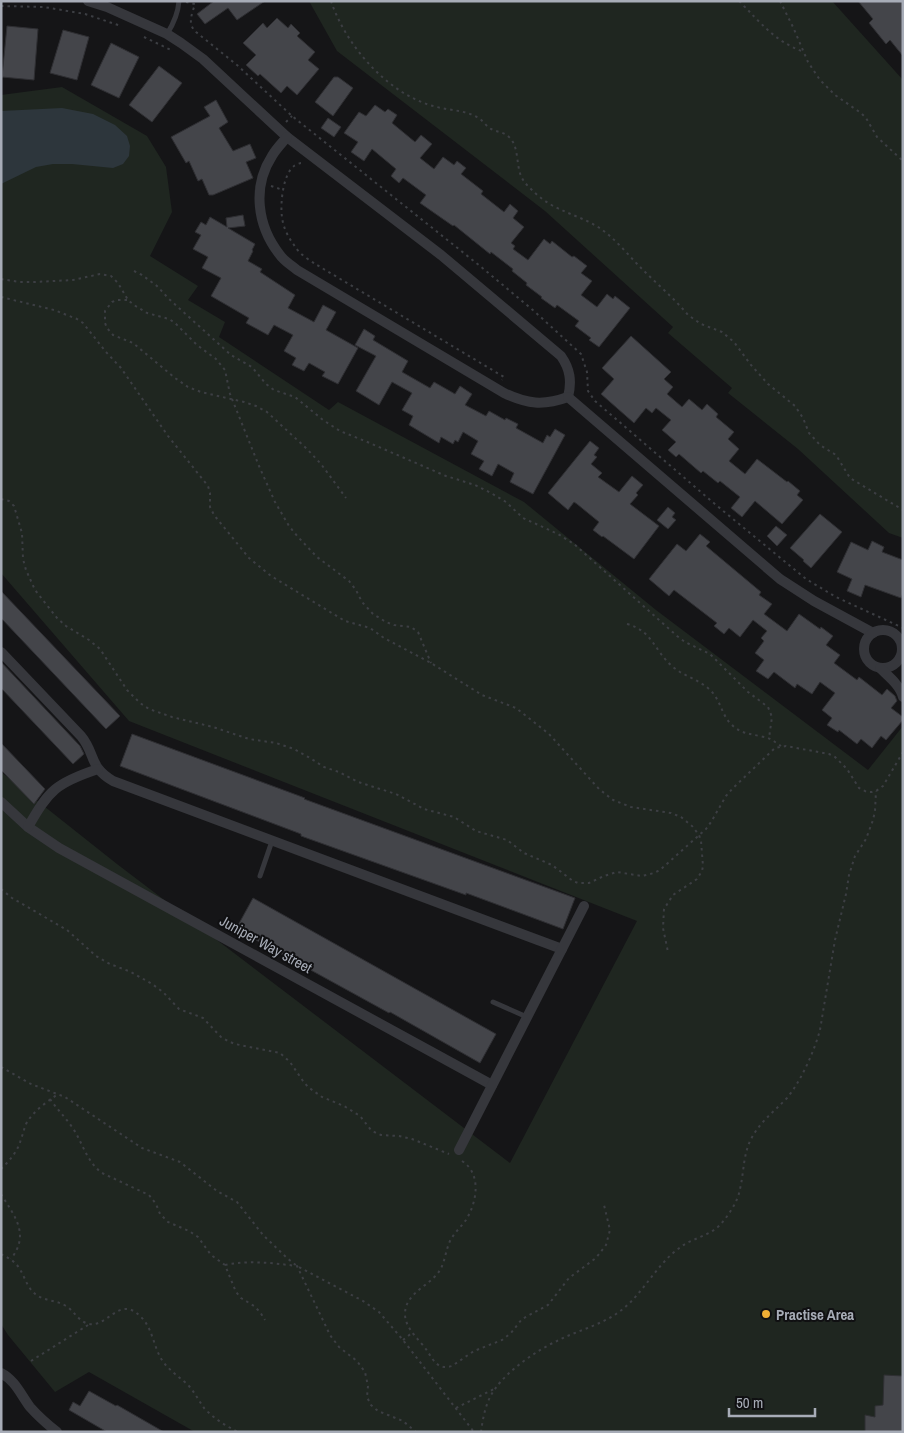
<svg xmlns="http://www.w3.org/2000/svg" width="904" height="1433" viewBox="0 0 904 1433" font-family="'Archivo Narrow',sans-serif">
<style>
.green{fill:#1f2620}
.water{fill:#2d363c}
.building{fill:#44454a;stroke:#2f2f33}
.lines{fill:none;stroke-linecap:round;stroke-linejoin:round}
.path{stroke:#3c3e43;stroke-width:2;stroke-dasharray:2.5 4;stroke-linecap:butt}
.lane{stroke:#36373c;stroke-width:5}
.street{stroke:#36373c;stroke-width:10}
.poi-dot{fill:#efae35;stroke:#101012;stroke-width:2}
.labels{text-anchor:middle;dominant-baseline:central;stroke-width:4;stroke-linejoin:round;paint-order:stroke}
.street-label{font-size:15px;fill:#a7acb7;stroke:#101012}
.poi-label{font-size:15px;font-weight:bold;fill:#a7acb7;stroke:#101012;text-anchor:start}
</style>
<rect width="100%" height="100%" fill="#151517"/>
<g class="green">
<polygon points="309,1 832,1 903,80 903,538 889,533 798,449 728,393 732,388 668,333 673,327 545,211 337,51"/>
<polygon points="62,87 147,136 166,167 172,212 150,256 198,286 188,300 225,322 219,337 329,410 338,402 524,502 656,610 868,770 903,726 903,1432 195,1432 89,1372 55,1392 8,1335 1,1324 1,772 117,864 510,1163 637,921 129,721 1,573 1,95"/>
</g>
<polygon class="water" points="62,108 93,114 115,125 127,136 130,146 129,156 123,164 113,168 72,164 53,164 36,167 1,184 1,111"/>
<g class="building">
<polygon points="214,1 265,1 237,20 228,8 205,24 197,14"/>
<polygon points="858,1 903,1 903,56 890,40 886,44 869,23 873,19"/>
<polygon points="277,18 288,28 291,24 300,33 297,36 315,52 308,60 319,69 297,95 287,86 281,93 260,74 258,76 246,65 256,55 243,43 263,23 267,28"/>
<polygon points="7,26 38,29 34,80 2,77"/>
<polygon points="63,30 89,37 77,80 50,73"/>
<polygon points="111,43 139,57 119,98 91,85"/>
<polygon points="159,66 182,83 152,122 129,105"/>
<polygon points="334,77 338,77 353,88 333,116 315,102"/>
<polygon points="216,100 228,122 219,128 233,151 250,144 256,158 246,162 253,178 213,195 209,195 202,179 198,181 189,161 186,163 171,137 210,116 204,107"/>
<polygon points="375,105 385,112 388,109 397,115 392,123 415,142 421,135 432,144 420,158 434,169 443,157 454,165 457,161 466,168 461,174 483,191 481,194 504,212 510,204 518,211 513,218 524,227 511,243 515,246 513,249 528,260 544,239 550,244 552,241 572,257 574,256 587,266 581,273 592,281 581,295 597,307 607,294 613,299 615,296 630,308 599,347 589,340 591,338 575,326 579,321 557,305 555,308 541,298 542,297 526,285 527,283 512,271 513,269 491,252 490,254 454,225 453,226 420,203 426,195 403,178 399,183 391,176 396,169 372,149 364,161 351,152 358,142 344,133 359,112 366,116"/>
<polygon points="328,118 341,127 334,137 321,128"/>
<polygon points="243,215 245,226 228,228 255,244 252,250 253,251 248,261 262,269 260,272 295,295 288,308 314,322 323,305 336,312 326,330 358,348 338,384 322,376 325,372 309,363 304,371 292,365 296,358 284,351 293,335 274,325 268,335 246,323 249,318 211,296 221,278 202,268 208,257 193,249 201,235 195,232 201,222 206,225 210,217 227,227 226,218"/>
<polygon points="364,329 375,336 373,340 408,361 402,372 430,388 434,382 455,394 460,386 472,394 465,405 486,416 489,411 505,420 506,418 518,424 516,428 543,443 547,435 550,437 555,429 565,435 533,494 510,482 514,473 498,464 492,476 479,469 484,461 471,454 478,441 463,432 458,442 455,440 453,444 441,437 439,443 409,425 413,416 402,410 412,393 392,382 379,405 356,391 376,356 355,345"/>
<polygon points="631,336 671,372 664,379 673,387 667,394 682,407 689,399 702,410 707,404 718,414 716,417 734,432 728,439 739,449 729,461 745,474 757,459 787,482 788,481 800,491 797,495 803,500 782,524 755,501 742,517 731,508 740,497 720,481 718,483 703,471 701,473 679,454 676,457 668,450 676,442 662,430 671,420 656,408 652,413 646,408 634,423 601,394 614,379 602,368"/>
<polygon points="590,441 599,448 594,455 597,457 591,464 602,473 598,477 619,492 632,476 643,485 636,493 638,495 630,504 659,526 634,559 603,536 602,537 593,530 599,522 577,504 574,502 568,510 548,493"/>
<polygon points="668,507 675,513 672,517 676,520 668,529 657,520"/>
<polygon points="820,514 842,532 811,568 803,561 804,560 790,548"/>
<polygon points="776,526 787,535 777,546 767,536"/>
<polygon points="700,534 710,542 706,546 761,592 759,595 772,604 764,614 787,631 799,614 820,629 821,627 833,636 826,645 840,655 834,663 857,680 859,677 882,695 887,689 895,696 897,701 891,708 903,717 903,720 886,740 881,736 872,748 861,739 857,744 839,730 838,732 827,725 832,718 822,710 835,693 820,682 812,694 797,684 795,688 774,672 768,679 756,671 764,660 755,653 764,641 761,638 767,631 753,620 740,637 729,628 724,634 714,626 717,623 674,590 669,596 649,579 677,544 686,551"/>
<polygon points="872,541 884,547 882,552 903,560 903,593 901,598 865,585 861,597 847,591 852,579 837,572 851,542 868,550"/>
<polygon points="1,591 120,716 106,729 1,618"/>
<polygon points="1,662 80,746 84,754 73,764 1,688"/>
<polygon points="132,734 305,798 304,799 575,898 563,929 466,893 466,895 301,836 301,834 120,766"/>
<polygon points="1,743 45,789 34,804 1,770"/>
<polygon points="253,898 496,1034 480,1063 390,1012 389,1013 236,929"/>
<polygon points="884,1375 903,1376 903,1432 865,1432 865,1415 875,1417 875,1406 883,1405"/>
<polygon points="89,1391 116,1406 117,1405 164,1432 107,1432 69,1410 73,1402 80,1406"/>
</g>
<g class="lines">
<g class="path">
<path d="M331 1C346 46 389 96 437 107 452 111 467 110 480 119 484 122 487 127 491 129 497 132 504 132 509 137 519 146 516 164 521 176 524 183 530 188 535 193 556 212 577 214 598 227 615 238 628 255 642 269 657 284 674 298 688 315L701 324 722 332 734 342 751 365 768 384 795 406 803 418 809 433 820 445 836 455 850 478 903 510"/>
<path d="M739 1C761 23 774 41 804 52"/>
<polyline points="780,1 793,27 808,62 820,80 835,95 861,113 866,118 877,137 903,161"/>
<path d="M186 2 195 4C192 14 187 24 196 32L237 65 292 116 480 266 534 311 581 354 587 372 588 391 595 401 716 505 806 579 836 597 903 628"/>
<polyline points="1,6 44,7 85,14 121,26"/>
<polyline points="144,37 171,50"/>
<polyline points="286,122 292,116"/>
<path d="M301 163C300 163 295 165 294 166 283 174 280 204 282 217 283 227 288 237 294 245 299 254 309 260 317 265L504 377 502 380"/>
<polyline points="271,186 283,190"/>
<polyline points="134,271 142,275 157,286 169,299 231,355 252,367 266,384 274,390 295,397 323,420 340,431 365,441 446,476 475,485 491,493 506,502 523,518 558,534 574,544 677,636 685,642 710,654 748,692 768,707 772,717 769,738"/>
<polyline points="1,279 20,282 35,282 73,280 100,274 111,276 118,283 128,300 134,305 147,313 169,319 175,323 197,345 216,359 225,370 230,394 259,466 275,502 289,526 298,537 317,557 349,581 356,590 362,602 373,614 386,622 394,625 411,627 418,632 431,663"/>
<polyline points="1,297 54,310 77,319 83,323 106,352 121,368 168,436 208,486 210,493 210,507 214,515 249,558 271,576 345,621 370,628 384,638 431,663 482,695 516,708 521,712 549,734 599,789 613,800 631,807 671,813 681,817 692,826 699,835 701,841 703,866 702,871 697,879 673,895 664,909 663,928 668,952"/>
<polyline points="127,300 117,300 112,302 105,311 105,323 107,328 113,335 133,343 175,378 188,387 201,392 244,402 256,406 267,412 307,449 321,464 346,498"/>
<polyline points="1,499 9,501 14,506 22,533 23,559 26,570 35,590 57,618 66,626 89,640 100,649 127,690 140,703 149,709 172,717 213,727 249,739 276,743 294,749 310,758 324,767 339,772 358,782 396,794 424,809 454,817 476,831 507,840 524,853 552,865 573,881 578,883 589,883 604,876 617,872 642,876 654,873 660,870 706,829 711,822 726,796 733,788 775,748 786,746 829,754 835,757 847,769 859,788 867,792 872,792 876,791 883,786 903,752"/>
<path d="M627 624C653 631 654 651 673 667 685 677 701 680 712 692 721 702 722 716 732 725 741 734 752 734 764 737 770 738 775 742 781 746"/>
<polyline points="1,889 12,898 67,930 96,956 110,964 131,972 152,984 163,992 179,1009 203,1018 221,1037 228,1041 235,1044 280,1053 290,1062 303,1081 308,1087 322,1097 344,1106 360,1116 371,1130 376,1133 381,1135 399,1136 412,1139 449,1154"/>
<polyline points="1,1067 31,1084 65,1097 142,1148 180,1162 217,1191 237,1202 263,1235 287,1258 297,1266 363,1301 379,1312 403,1340 474,1432"/>
<path d="M50 1099C57 1109 65 1117 72 1127 83 1143 86 1161 102 1173L149 1195 156 1204 160 1214 168 1222 189 1231 198 1237 211 1255 225 1265 236 1292 241 1298 254 1306 260 1312 265 1320"/>
<path d="M462 1161C482 1174 477 1202 466 1220 461 1227 454 1233 450 1241 445 1252 445 1264 438 1273 427 1287 405 1294 405 1314 405 1329 420 1340 428 1352 434 1362 439 1370 452 1366L474 1351 502 1340 511 1333 522 1319 548 1305 569 1278 596 1258 606 1245 610 1230 604 1205"/>
<path d="M1 1169C10 1160 18 1151 21 1139 23 1134 24 1129 26 1124 33 1111 47 1102 58 1094"/>
<path d="M1 1194C15 1217 30 1234 11 1259"/>
<path d="M1 1254C8 1258 15 1261 19 1268 24 1275 26 1284 32 1291 42 1302 55 1299 66 1306 74 1311 78 1320 86 1323 107 1331 118 1294 140 1316 153 1328 153 1346 162 1360 169 1371 180 1377 189 1386 195 1393 199 1401 204 1408 213 1418 226 1426 238 1432"/>
<path d="M225 1265C250 1260 272 1263 297 1266L330 1335 339 1347 357 1361 365 1372 368 1386 367 1397 371 1405 378 1411 403 1421 416 1432"/>
<polyline points="403,1340 413,1332"/>
<polyline points="31,1361 88,1325"/>
<polyline points="456,1408 494,1389"/>
<path d="M481 1432C483 1417 486 1401 495 1389 507 1371 537 1350 557 1341 576 1331 598 1326 616 1314 641 1298 654 1267 678 1249 691 1238 708 1237 720 1225 729 1215 738 1201 740 1189 744 1172 743 1157 750 1141 760 1121 773 1113 787 1098 801 1081 814 1052 820 1030L835 940 846 894 849 875 855 856 866 839 873 820 875 811 876 791"/>
</g>
<g class="lane">
<path d="M167 34C174 23 178 14 179 1"/>
<polyline points="901,653 903,655"/>
<polyline points="260,876 272,841"/>
<polyline points="493,1002 527,1017"/>
</g>
<g class="street">
<path d="M88 1 107 7 167 34 181 43 203 59 287 137 441 255 561 356C570 369 572 381 568 397"/>
<path d="M287 137C282 143 276 149 272 156 252 187 257 226 280 255 284 261 291 265 297 270L504 393C527 404 543 406 568 397"/>
<polyline points="568,397 780,579 814,601 873,633"/>
<circle cx="883" cy="649" r="19"/>
<path d="M1 652 81 736C96 754 88 766 113 781L562 949"/>
<path d="M880 668C888 676 900 685 903 697"/>
<polyline points="1,802 28,827 59,848 492,1085"/>
<path d="M28 827C49 790 56 783 98 769"/>
<polyline points="459,1150 584,906"/>
<path d="M1 1373C15 1380 21 1395 30 1407 38 1416 47 1424 57 1432"/>
</g>
</g>
<circle class="poi-dot" cx="766" cy="1314" r="5"/>
<g class="labels">
<g class="street-label">
<text transform="translate(266 944) rotate(29)">Juniper Way street</text>
</g>
<g class="poi-label">
<text x="776" y="1314">Practise Area</text>
</g>
</g>
<rect width="904" height="1433" fill="none" stroke="#a7acb7" stroke-width="5"/>
<path d="M729 1408v8h86v-8" fill="none" stroke="#a7acb7" stroke-width="2.5"/>
<text x="736" y="1408" font-size="15" fill="#a7acb7" stroke="#101012" stroke-width="4" paint-order="stroke">50 m</text>
</svg>
